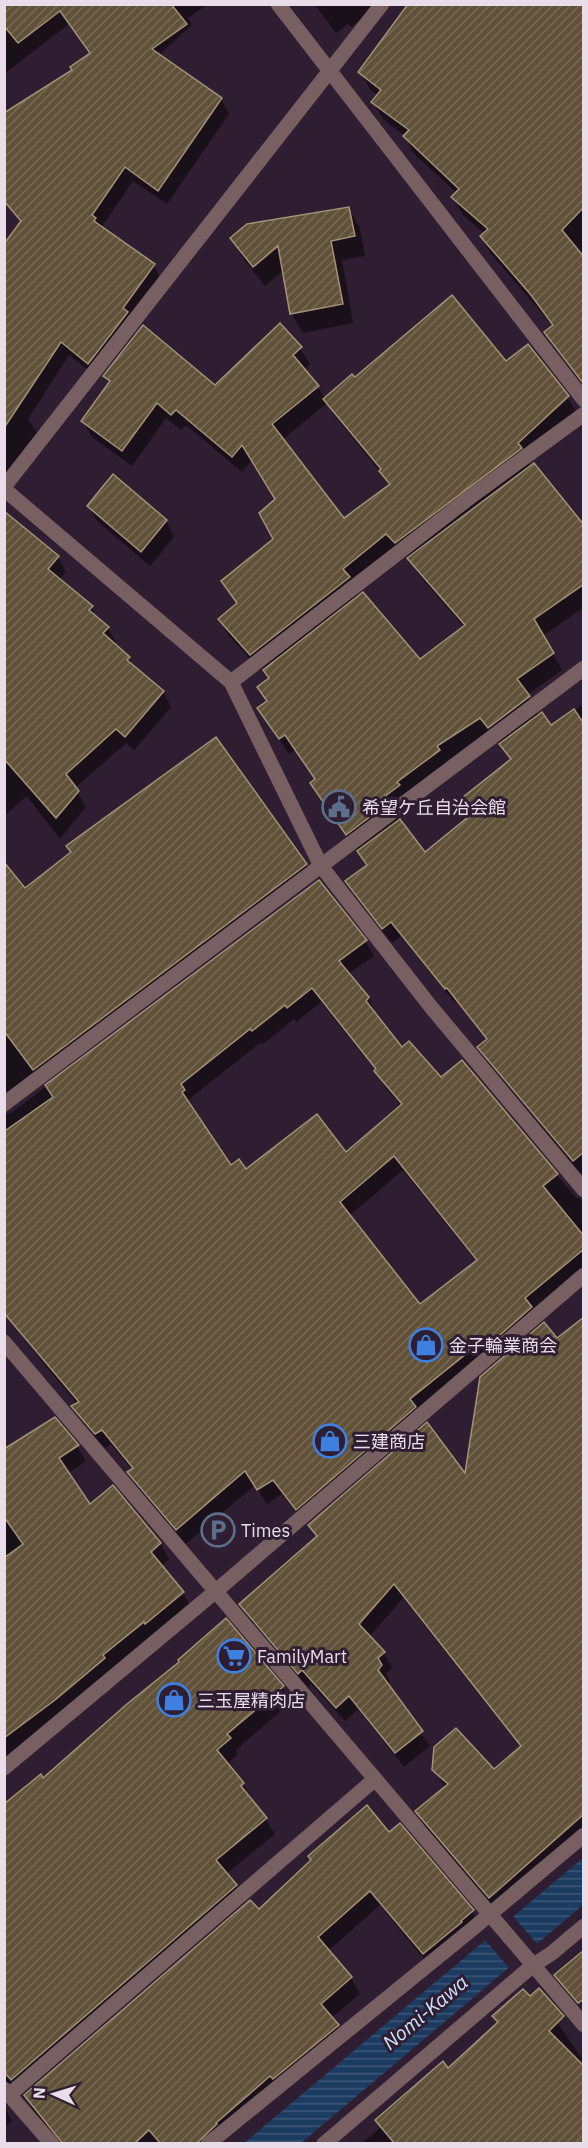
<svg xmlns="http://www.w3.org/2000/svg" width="588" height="2148" viewBox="0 0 588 2148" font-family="'IBM Plex Sans','Noto Sans JP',sans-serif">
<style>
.water{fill:url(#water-rules)}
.pier{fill:#2f1e31}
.shadow{fill:#0007;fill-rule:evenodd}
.building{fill:url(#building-hatch);stroke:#a39277;stroke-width:1.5;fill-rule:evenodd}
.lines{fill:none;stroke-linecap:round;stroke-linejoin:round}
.minor{stroke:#785f61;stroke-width:15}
.labels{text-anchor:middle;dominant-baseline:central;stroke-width:6;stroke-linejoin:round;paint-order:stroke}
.poi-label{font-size:18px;fill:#e9ddea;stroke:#2f1e31;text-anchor:start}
.water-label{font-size:20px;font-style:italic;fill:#cfe4fe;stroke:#2f1e31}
</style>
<defs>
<pattern id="water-rules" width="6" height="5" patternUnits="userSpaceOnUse" patternTransform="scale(1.5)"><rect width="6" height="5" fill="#1c3b61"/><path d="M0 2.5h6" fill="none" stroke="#3d5778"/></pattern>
<pattern id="building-hatch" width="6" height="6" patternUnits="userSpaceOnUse" patternTransform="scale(1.5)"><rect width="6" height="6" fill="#605138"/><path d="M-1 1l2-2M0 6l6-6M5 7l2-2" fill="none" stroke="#776a55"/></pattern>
</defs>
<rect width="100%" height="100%" fill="#2f1e31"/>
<polygon class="water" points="583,1858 583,1905 301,2143 243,2144"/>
<polygon class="pier" points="512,1915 538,1945 510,1969 484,1939"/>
<g class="shadow">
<polygon points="4,4 208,4 188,18 192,25 161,53 166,61 221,99 229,114 167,204 133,181 101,228 153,265 162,280 97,377 69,355 28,419 38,435 4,478 4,247 76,134 4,206 4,115 74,71 91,54 69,24 4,74"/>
<polygon points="314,4 381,4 351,27 348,24 336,33"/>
<polygon points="584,4 584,386 556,349 546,332 553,326 491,254 481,237 485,234 463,215 453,198 457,193 414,154 405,136 383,119 373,102 378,96 370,89 360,72"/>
<polygon points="349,209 360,228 365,256 342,260 353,323 303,333 291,313 284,270 265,286 243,258 232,239"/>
<path d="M300 348 310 364 304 370 318 387 325 399 355 379 506 363 567 397 577 413 526 459 531 467 584 528V607L543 636 562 670 527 695 539 716 551 727 584 704V1177L488 1062 479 1047 487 1041 457 1001 455 1003 401 936 392 943 355 896 347 881 367 867 357 849 356 850 321 800 312 784 316 781 295 750 289 754 259 708 267 703 259 687 269 679 263 668 260 670 229 636 220 620 238 605 223 581 275 540 276 499 252 460 242 472 186 425 181 430 166 418 132 466 92 437 83 421 110 384 105 376 215 387ZM327 403 334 415 383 475 390 486 344 520 282 440ZM397 549 405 558 408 556 419 575 464 627 420 661 360 597 353 585ZM490 733 498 744 500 742 511 761 464 799 473 815 424 854 393 813 448 767 446 762Z"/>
<polygon points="88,506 166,521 174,537 150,566 97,521"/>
<polygon points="4,517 58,557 66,572 59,580 91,607 99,621 108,628 116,642 114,645 129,658 135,670 163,692 171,707 134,750 126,743 75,788 86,807 60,839 27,796 4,816"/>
<polygon points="4,865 25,890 306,865 315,879 6,1111 4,1115"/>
<path d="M318 882 365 941 374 956 348 974 368 998 376 1013 375 1015 402 1050 441 1079 462 1062 576 1198 584 1200V1271L305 1523 282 1494 267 1504 255 1485 186 1544 138 1487 129 1473 132 1470 111 1444 105 1448 82 1421 73 1407 78 1404 47 1368 4 1312V1115L11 1113ZM321 1002 376 1071 384 1086 402 1107 346 1154 246 1171 231 1167 190 1107 192 1105 189 1099 260 1043 262 1045 294 1019 296 1022ZM403 1170 477 1262 420 1306 349 1216Z"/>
<polygon points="584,1319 584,1833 498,1911 425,1826 417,1811 446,1788 434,1770 494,1771 521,1748 403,1598 369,1637 383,1653 392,1667 386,1674 390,1681 386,1684 430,1746 404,1767 358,1709 345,1721 311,1684 308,1687 249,1619 241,1604 317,1538 310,1525 466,1476 557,1341"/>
<polygon points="77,1446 86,1461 68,1473 90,1506 160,1543 169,1559 160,1566 183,1592 191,1608 4,1759 4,1451"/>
<polygon points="282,1687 291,1702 236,1750 238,1754 226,1765 243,1784 275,1834 226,1874 236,1886 245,1901 19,2096 4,2100 4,1806 43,1780"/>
<polygon points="389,1834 472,1911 481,1926 432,1969 380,1905 328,1951 351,1978 360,1994 331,2018 347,2041 282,2093 280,2090 224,2139 221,2144 62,2144 34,2112 25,2096 250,1902 259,1911"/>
<polygon points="537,1992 584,2062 584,2144 361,2144 448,2070 498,2024 494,2016 529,1998"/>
<polygon points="4,2107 12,2121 4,2128"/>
</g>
<g class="building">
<polygon points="4,4 171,4 187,24 152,49 222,98 158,191 125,167 92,215 96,218 94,221 155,264 123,308 128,312 88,364 61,342 4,428 4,244 21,221 4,201 4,113 72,70 70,67 90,53 60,11 18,43 4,26"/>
<polygon points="408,4 584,4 584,207 562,230 584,257 583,383 544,332 553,325 531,295 480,236 488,229 451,197 459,189 403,136 409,130 371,102 381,90 358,72"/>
<polygon points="349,207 355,236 331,241 343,304 290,314 278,246 253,267 230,238 247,224"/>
<polygon points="452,295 506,361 528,344 569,396 518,443 522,448 395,543 386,534 343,569 350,577 250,655 218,619 237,603 221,581 273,539 259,513 275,499 242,445 232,457 176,410 171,415 157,403 122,451 81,421 110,381 103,376 143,325 215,385 280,323 302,347 293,355 319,386 272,424 344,518 390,484 379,471 381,469 323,399 352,374 355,377"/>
<polygon points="534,463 584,525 584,584 534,619 554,653 517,679 530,696 488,728 480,718 437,746 440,750 397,782 400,785 384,797 388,803 346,835 310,783 315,779 285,735 279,739 257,708 267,701 257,687 269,678 263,670 363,592 420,659 465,625 407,558"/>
<polygon points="113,474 167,520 141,552 87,506"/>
<polygon points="4,511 59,556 48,569 93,606 89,610 109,627 103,633 130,657 127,660 164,691 125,737 116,729 66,774 79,791 56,818 4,759"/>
<polygon points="574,709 584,724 584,1152 573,1161 477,1047 487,1039 447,988 445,989 391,922 382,929 345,881 367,865 357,851 400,819 425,852 473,813 462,798 511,759 499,744 542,712 551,725"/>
<polygon points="216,737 307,864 33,1070 4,1031 4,862 25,888 71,852 66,846"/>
<path d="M319 880 367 940 339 961 369 997 366 1001 402 1047 409 1041 441 1077 462 1060 558 1174 543 1186 584 1236V1249L525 1298 532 1307 485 1348 486 1338 410 1399 416 1407 296 1510 273 1480 257 1490 245 1471 176 1530 127 1472 133 1468 102 1430 95 1434 71 1406 79 1402 4 1313 5 1131 53 1097 45 1085ZM312 988 376 1069 374 1071 402 1104 346 1152 317 1114 246 1169 239 1159 231 1165 182 1092 185 1090 181 1084 250 1029 252 1031 285 1005 287 1008ZM394 1156 477 1260 420 1304 340 1202Z"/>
<polygon points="584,1317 584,1814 489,1898 415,1811 448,1784 432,1770 434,1747 456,1728 494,1769 521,1746 394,1584 359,1624 385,1652 378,1658 382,1665 378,1670 423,1731 395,1753 349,1696 336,1708 302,1670 298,1674 239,1604 317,1536 308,1525 427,1422 465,1473 480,1377 544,1322 557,1338"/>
<polygon points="55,1417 79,1445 59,1458 90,1504 113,1485 161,1543 151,1552 184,1592 145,1624 144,1622 103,1655 105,1658 55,1700 4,1738 4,1558 23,1544 4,1517 4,1449"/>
<polygon points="226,1618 284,1686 227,1734 231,1738 217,1750 244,1783 241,1786 267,1818 216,1860 237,1885 11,2080 4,2072 4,1804 41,1774 43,1778 127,1704 179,1662 178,1660"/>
<polygon points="367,1805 389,1832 400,1823 474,1910 461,1921 462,1922 423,1954 370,1891 318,1937 352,1977 321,2004 339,2025 273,2079 270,2076 216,2123 217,2124 196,2144 161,2144 149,2130 134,2144 63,2144 24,2095 250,1900 259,1909 311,1860 308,1856"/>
<polygon points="584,1950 584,1999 578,2003 554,1975"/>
<polygon points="539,1988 564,2016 549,2031 584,2066 584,2144 395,2144 375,2120 443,2061 448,2068 498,2022 492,2016 523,1989 530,1996"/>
</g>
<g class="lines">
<g class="minor">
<polyline points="278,4 584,400"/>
<polyline points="4,487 382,4"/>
<polyline points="4,489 231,682 321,866 431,1007 584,1190"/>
<polyline points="231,682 469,498 584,414"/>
<polyline points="4,1104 584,668"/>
<polyline points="4,1342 584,2025"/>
<polyline points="4,1768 216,1591 584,1275"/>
<polyline points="4,2089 52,2144"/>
<polyline points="9,2095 375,1779"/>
<polyline points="208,2144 471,1930 584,1835"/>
<polyline points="324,2144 532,1966 552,1953 584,1926"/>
</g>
</g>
<defs>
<symbol id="civic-ring" viewBox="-11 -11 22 22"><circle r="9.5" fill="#2f1e31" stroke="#5c6f8a" stroke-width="1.5"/><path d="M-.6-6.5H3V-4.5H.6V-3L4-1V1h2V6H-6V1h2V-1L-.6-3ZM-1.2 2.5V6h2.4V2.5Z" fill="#5c6f8a"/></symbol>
<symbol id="shop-ring" viewBox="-11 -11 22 22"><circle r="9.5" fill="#2f1e31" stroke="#3f7fe0" stroke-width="1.5"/><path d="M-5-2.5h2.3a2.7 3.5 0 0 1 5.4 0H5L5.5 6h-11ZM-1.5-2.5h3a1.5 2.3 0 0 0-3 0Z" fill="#3f7fe0"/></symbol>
<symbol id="parking-ring" viewBox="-11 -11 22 22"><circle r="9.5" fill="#2f1e31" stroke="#5c6f8a" stroke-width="1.5"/><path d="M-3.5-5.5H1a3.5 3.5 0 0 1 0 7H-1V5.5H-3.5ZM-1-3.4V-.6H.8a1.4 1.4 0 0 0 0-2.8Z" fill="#5c6f8a"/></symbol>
<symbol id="supermarket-ring" viewBox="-11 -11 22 22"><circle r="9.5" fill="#2f1e31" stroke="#3f7fe0" stroke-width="1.5"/><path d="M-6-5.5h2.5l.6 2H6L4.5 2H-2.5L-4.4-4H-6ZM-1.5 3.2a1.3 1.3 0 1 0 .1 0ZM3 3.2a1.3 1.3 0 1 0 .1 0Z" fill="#3f7fe0"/></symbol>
</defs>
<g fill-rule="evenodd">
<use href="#civic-ring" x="320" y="788" width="38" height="38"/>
<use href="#shop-ring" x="407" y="1326" width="38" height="38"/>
<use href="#shop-ring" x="311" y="1422" width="38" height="38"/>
<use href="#parking-ring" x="199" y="1511" width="38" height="38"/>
<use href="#supermarket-ring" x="215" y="1637" width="38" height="38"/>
<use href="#shop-ring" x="155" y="1681" width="38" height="38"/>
</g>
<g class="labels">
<g class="poi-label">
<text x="362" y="807">希望ケ丘自治会館</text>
<text x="449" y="1345">金子輪業商会</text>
<text x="353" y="1441">三建商店</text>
<text x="241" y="1530">Times</text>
<text x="257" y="1656">FamilyMart</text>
<text x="197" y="1700">三玉屋精肉店</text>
</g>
<g class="water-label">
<text transform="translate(425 2012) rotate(-40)">Nomi-Kawa</text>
</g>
</g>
<rect width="588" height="2148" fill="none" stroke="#e9ddea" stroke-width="12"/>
<g transform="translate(54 2094) rotate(274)" stroke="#2f1e31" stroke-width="4.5" paint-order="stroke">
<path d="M0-4.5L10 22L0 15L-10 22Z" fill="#e9ddea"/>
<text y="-9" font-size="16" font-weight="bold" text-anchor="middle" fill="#e9ddea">N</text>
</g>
</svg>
